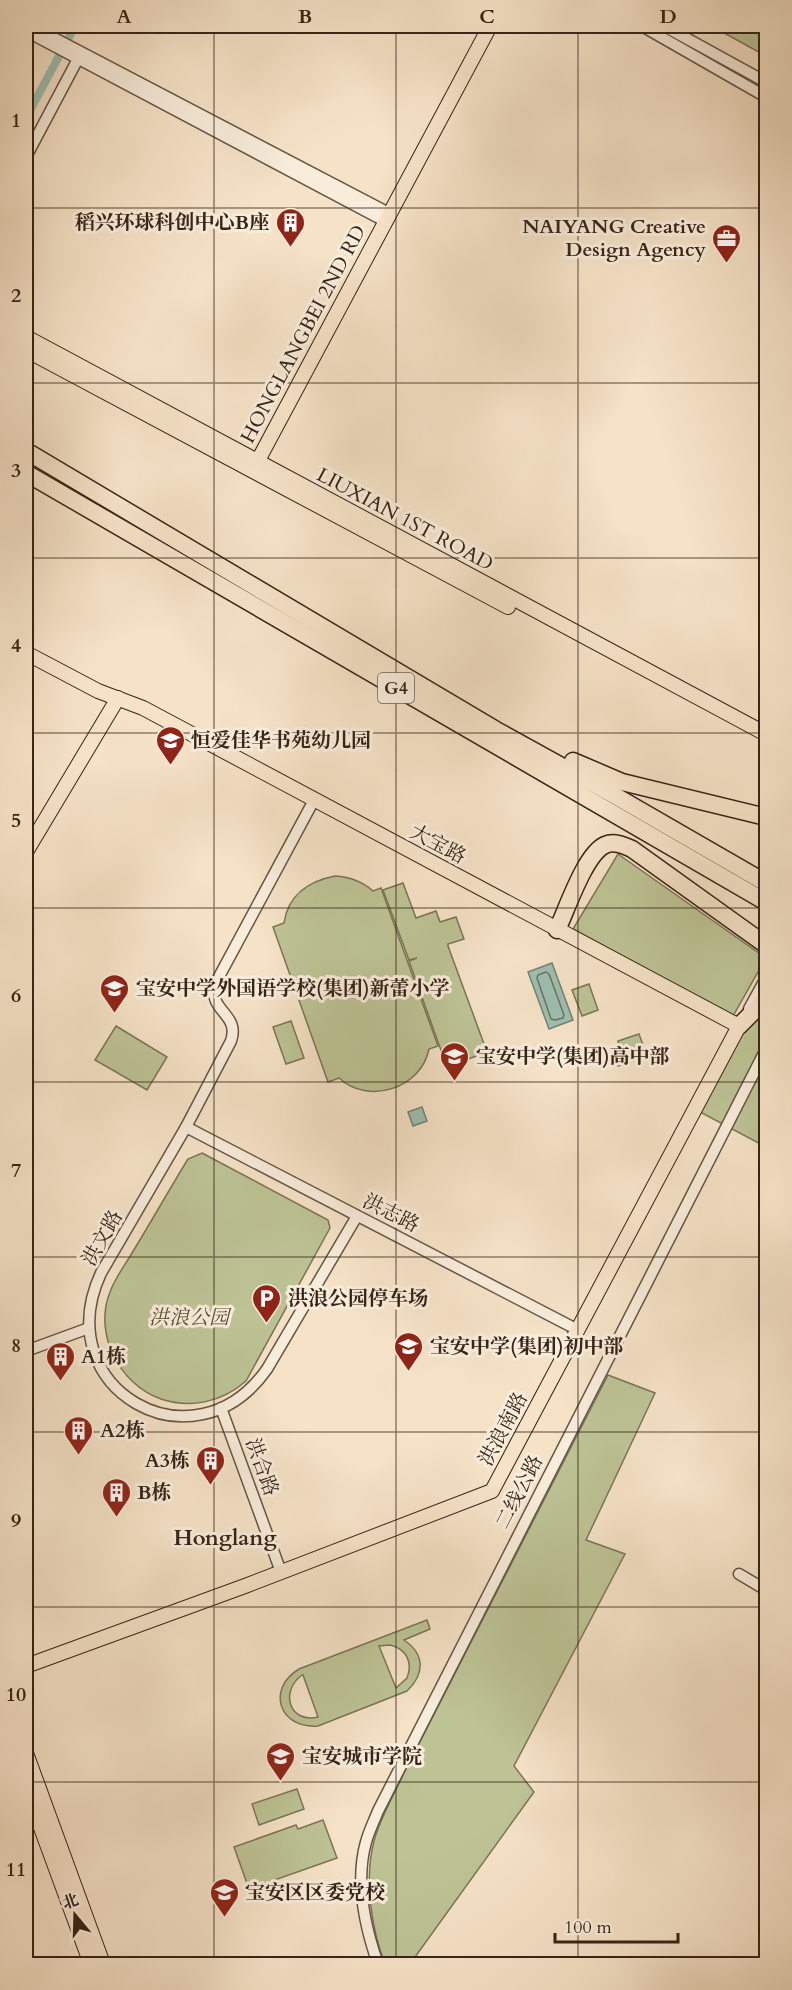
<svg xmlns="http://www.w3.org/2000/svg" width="792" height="1990" viewBox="0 0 792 1990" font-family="Cardo,'Noto Serif SC',serif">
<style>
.green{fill:#bdc395;stroke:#7a7456;stroke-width:1.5;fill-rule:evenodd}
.water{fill:#9dbfb0;stroke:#748173;stroke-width:1.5}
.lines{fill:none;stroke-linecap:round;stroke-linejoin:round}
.shore{stroke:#6a7264;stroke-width:1.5}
.canal{stroke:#9dbfb0;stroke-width:8}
.minor-casing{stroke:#665443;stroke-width:13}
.major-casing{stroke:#362417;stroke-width:16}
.highway-casing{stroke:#362417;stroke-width:19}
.minor{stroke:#f8ecdb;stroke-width:10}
.major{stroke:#f5e2c7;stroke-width:14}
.highway{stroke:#f5e2c7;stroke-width:16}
.grid{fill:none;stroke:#362417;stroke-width:1.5;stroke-opacity:0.55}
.labels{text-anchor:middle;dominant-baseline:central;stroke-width:6;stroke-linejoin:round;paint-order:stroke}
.shield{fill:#f8ecdb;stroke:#706052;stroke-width:1.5}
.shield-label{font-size:18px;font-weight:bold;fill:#362417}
.poi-label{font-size:20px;font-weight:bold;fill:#362417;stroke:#f8ecdb;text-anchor:start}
.street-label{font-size:20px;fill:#362417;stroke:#f8ecdb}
.park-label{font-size:20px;font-style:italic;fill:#584c36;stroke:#f8ecdb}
.quarter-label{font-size:22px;font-weight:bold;fill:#362417;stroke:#f8ecdb}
.neatline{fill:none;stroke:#362417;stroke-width:2}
.grid-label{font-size:20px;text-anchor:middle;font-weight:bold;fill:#362417}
</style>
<rect width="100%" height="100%" fill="#f5e2c7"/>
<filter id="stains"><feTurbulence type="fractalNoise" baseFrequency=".00333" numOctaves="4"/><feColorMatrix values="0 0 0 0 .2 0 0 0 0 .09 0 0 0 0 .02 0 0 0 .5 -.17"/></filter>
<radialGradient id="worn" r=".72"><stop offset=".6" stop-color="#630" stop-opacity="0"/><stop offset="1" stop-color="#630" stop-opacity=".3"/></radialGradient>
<g class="green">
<polygon points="728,26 766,26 766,56 724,33"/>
<polygon points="618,854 766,958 733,1016 573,929"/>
<path d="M335 876C350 877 362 881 373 891L381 888 438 1046 429 1049C421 1089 368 1105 339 1078L328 1082 273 927 284 923C288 895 309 881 335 876Z"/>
<polygon points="403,883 416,918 436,911 440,922 456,917 464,939 448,944 448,946 487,1052 447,1067 409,961 417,958 409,960 383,890"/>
<polygon points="589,984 598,1010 582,1016 572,990"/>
<polygon points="766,1005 766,1147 700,1112 743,1027"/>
<polygon points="291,1021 304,1058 286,1064 273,1027"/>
<polygon points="116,1026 167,1057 147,1090 95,1060"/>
<polygon points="639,1034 647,1056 618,1066 612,1049 619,1046 618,1041"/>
<path d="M202 1153 328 1220 330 1228 246 1381C222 1402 191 1409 161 1399 120 1385 93 1334 110 1292 115 1278 125 1265 132 1253 151 1222 169 1190 188 1159Z"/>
<path d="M608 1375 655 1393 586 1540 625 1554 514 1766 534 1792 410 1964H385C371 1927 364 1880 374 1841 380 1818 394 1795 404 1773Z"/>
<path d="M427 1620 430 1629 404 1640C425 1654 425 1674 407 1691L318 1726C279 1729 266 1689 299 1669ZM390 1645C407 1649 413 1663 407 1678L396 1688 379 1646ZM302 1675H303L318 1717C290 1724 279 1692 302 1675Z"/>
<polygon points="297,1789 304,1809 259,1825 252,1804"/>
<polygon points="323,1820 337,1858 249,1889 234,1847 296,1825 298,1829"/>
</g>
<g class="water">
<polygon points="552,963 573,1020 549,1029 528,972"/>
<polygon points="422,1107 427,1121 413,1126 408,1112"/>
</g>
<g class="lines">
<polygon class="shore" points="546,972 549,974 564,1015 563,1018 555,1020 551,1019 537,978 538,975"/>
<polyline class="canal" points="26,118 75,26"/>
<defs>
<g id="minor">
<polyline points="31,26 383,210 388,217"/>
<polyline points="642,26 766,97"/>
<polyline points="664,26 766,82"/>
<polyline points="26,31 379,218 388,217"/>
<polyline points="26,157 80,55"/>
<path d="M314 800 214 986C210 1012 240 1014 231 1041L186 1127 101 1273C47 1389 194 1473 267 1369L357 1216"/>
<polyline points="749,1009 766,978"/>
<polyline points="186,1127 578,1330"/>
<polyline points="26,1351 89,1328"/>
<polyline points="221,1408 281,1572"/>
<polyline points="739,1574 766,1590"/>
<path d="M378 1964C365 1927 355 1881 366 1842 369 1831 374 1821 378 1811L766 1049"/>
</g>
<g id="major">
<polyline points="26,337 766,734"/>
<polyline points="26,350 508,607"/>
<polyline points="254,468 490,26"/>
<polyline points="26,653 98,691 143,708 739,1026 492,1491 245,1586 26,1666"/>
<polyline points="26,852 118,698"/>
<polyline points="26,1753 103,1964"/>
<polyline points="26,1787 91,1964"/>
</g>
<g id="highway">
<polyline points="26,451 496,730 612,794 766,883"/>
<polyline points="26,473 766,902"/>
<polyline points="573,761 622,782 766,817"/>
<path d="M557 930C567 909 585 854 605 845 614 841 623 845 632 849L766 945"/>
<polyline points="739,1026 766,999"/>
</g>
</defs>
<use href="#minor" class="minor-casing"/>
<use href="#major" class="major-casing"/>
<use href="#highway" class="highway-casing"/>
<use href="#minor" class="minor"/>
<use href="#major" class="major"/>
<use href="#highway" class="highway"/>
</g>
<path class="grid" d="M214 26V1964M396 26V1964M578 26V1964M26 208H766M26 383H766M26 558H766M26 733H766M26 908H766M26 1082H766M26 1257H766M26 1432H766M26 1607H766M26 1782H766"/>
<defs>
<symbol id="building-pin" viewBox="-11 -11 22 30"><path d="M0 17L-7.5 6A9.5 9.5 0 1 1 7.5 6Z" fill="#8f2418" stroke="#f8ecdb"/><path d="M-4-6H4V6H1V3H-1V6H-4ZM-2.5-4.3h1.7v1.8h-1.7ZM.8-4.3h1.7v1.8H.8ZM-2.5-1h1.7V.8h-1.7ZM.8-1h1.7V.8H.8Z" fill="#fff"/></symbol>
<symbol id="office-pin" viewBox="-11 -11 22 30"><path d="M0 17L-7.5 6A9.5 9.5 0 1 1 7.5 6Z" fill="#8f2418" stroke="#f8ecdb"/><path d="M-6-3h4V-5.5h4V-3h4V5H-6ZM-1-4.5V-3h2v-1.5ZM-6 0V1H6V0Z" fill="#fff"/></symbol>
<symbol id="school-pin" viewBox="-11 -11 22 30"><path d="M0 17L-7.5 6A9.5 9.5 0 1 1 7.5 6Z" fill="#8f2418" stroke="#f8ecdb"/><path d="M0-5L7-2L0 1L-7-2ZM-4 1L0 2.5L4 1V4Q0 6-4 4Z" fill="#fff"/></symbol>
<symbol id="parking-pin" viewBox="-11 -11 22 30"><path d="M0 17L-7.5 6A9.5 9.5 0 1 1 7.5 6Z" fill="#8f2418" stroke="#f8ecdb"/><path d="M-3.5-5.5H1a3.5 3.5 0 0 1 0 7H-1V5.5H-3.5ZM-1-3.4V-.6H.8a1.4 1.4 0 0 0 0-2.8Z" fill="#fff"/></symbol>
</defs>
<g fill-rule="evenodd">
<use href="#building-pin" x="274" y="206" width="33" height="45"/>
<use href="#office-pin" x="710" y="222" width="33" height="45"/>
<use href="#school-pin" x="154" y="724" width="33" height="45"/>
<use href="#school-pin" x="98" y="972" width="33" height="45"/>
<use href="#school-pin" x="438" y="1040" width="33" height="45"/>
<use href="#parking-pin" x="250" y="1282" width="33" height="45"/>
<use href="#school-pin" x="392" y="1330" width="33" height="45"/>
<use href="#building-pin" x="44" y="1340" width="33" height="45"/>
<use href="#building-pin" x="62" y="1414" width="33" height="45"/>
<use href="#building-pin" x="194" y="1444" width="33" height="45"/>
<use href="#building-pin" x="100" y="1476" width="33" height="45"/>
<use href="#school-pin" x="264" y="1740" width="33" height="45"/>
<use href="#school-pin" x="208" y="1876" width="33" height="45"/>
</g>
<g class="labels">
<rect class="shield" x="378" y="673" width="36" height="30" rx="4.5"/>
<g class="shield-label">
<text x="396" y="688">G4</text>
</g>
<g class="poi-label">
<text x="269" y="222" text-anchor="end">稻兴环球科创中心B座</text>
<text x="706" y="226" text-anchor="end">NAIYANG Creative<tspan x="706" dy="23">Design Agency</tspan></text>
<text x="191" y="740">恒爱佳华书苑幼儿园</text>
<text x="136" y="988">宝安中学外国语学校(集团)新蕾小学</text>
<text x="476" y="1056">宝安中学(集团)高中部</text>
<text x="288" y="1298">洪浪公园停车场</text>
<text x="430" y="1346">宝安中学(集团)初中部</text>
<text x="81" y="1356">A1栋</text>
<text x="100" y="1430">A2栋</text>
<text x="190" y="1460" text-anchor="end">A3栋</text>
<text x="137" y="1492">B栋</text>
<text x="302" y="1756">宝安城市学院</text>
<text x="245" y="1892">宝安区区委党校</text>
</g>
<g class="street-label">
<text transform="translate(303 334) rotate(-62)">HONGLANGBEI 2ND RD</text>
<text transform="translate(405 519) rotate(28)">LIUXIAN 1ST ROAD</text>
<text transform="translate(438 844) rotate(28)">大宝路</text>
<text transform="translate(391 1213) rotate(27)">洪志路</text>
<text transform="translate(102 1238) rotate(-60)">洪文路</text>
<text transform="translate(503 1429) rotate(-62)">洪浪南路</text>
<text transform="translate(262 1467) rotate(70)">洪合路</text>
<text transform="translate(519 1492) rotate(-63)">二线公路</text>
</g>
<g class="park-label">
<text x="189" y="1317">洪浪公园</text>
</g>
<g class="quarter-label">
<text x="225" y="1538">Honglang</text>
</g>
</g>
<rect width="792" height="1990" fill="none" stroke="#f5e2c7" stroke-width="66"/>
<g transform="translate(75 1915) rotate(341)" stroke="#f8ecdb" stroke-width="4.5" paint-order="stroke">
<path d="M0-4.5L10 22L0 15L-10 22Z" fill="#362417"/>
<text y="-9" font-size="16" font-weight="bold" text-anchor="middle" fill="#362417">北</text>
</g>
<path d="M555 1933v9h123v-9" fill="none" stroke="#362417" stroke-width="3"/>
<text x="564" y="1933" font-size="18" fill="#362417" stroke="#f8ecdb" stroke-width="4.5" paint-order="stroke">100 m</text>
<rect x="33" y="33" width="726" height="1924" class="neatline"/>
<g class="grid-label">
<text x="124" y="23">A</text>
<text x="305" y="23">B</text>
<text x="487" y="23">C</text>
<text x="668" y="23">D</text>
<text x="16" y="127">1</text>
<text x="16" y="302">2</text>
<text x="16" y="477">3</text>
<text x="16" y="652">4</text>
<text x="16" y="827">5</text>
<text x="16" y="1002">6</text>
<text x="16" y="1177">7</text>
<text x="16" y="1352">8</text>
<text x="16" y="1527">9</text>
<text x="16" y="1701">10</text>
<text x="16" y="1876">11</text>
</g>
<rect width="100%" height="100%" filter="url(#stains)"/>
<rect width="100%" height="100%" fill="url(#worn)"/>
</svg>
